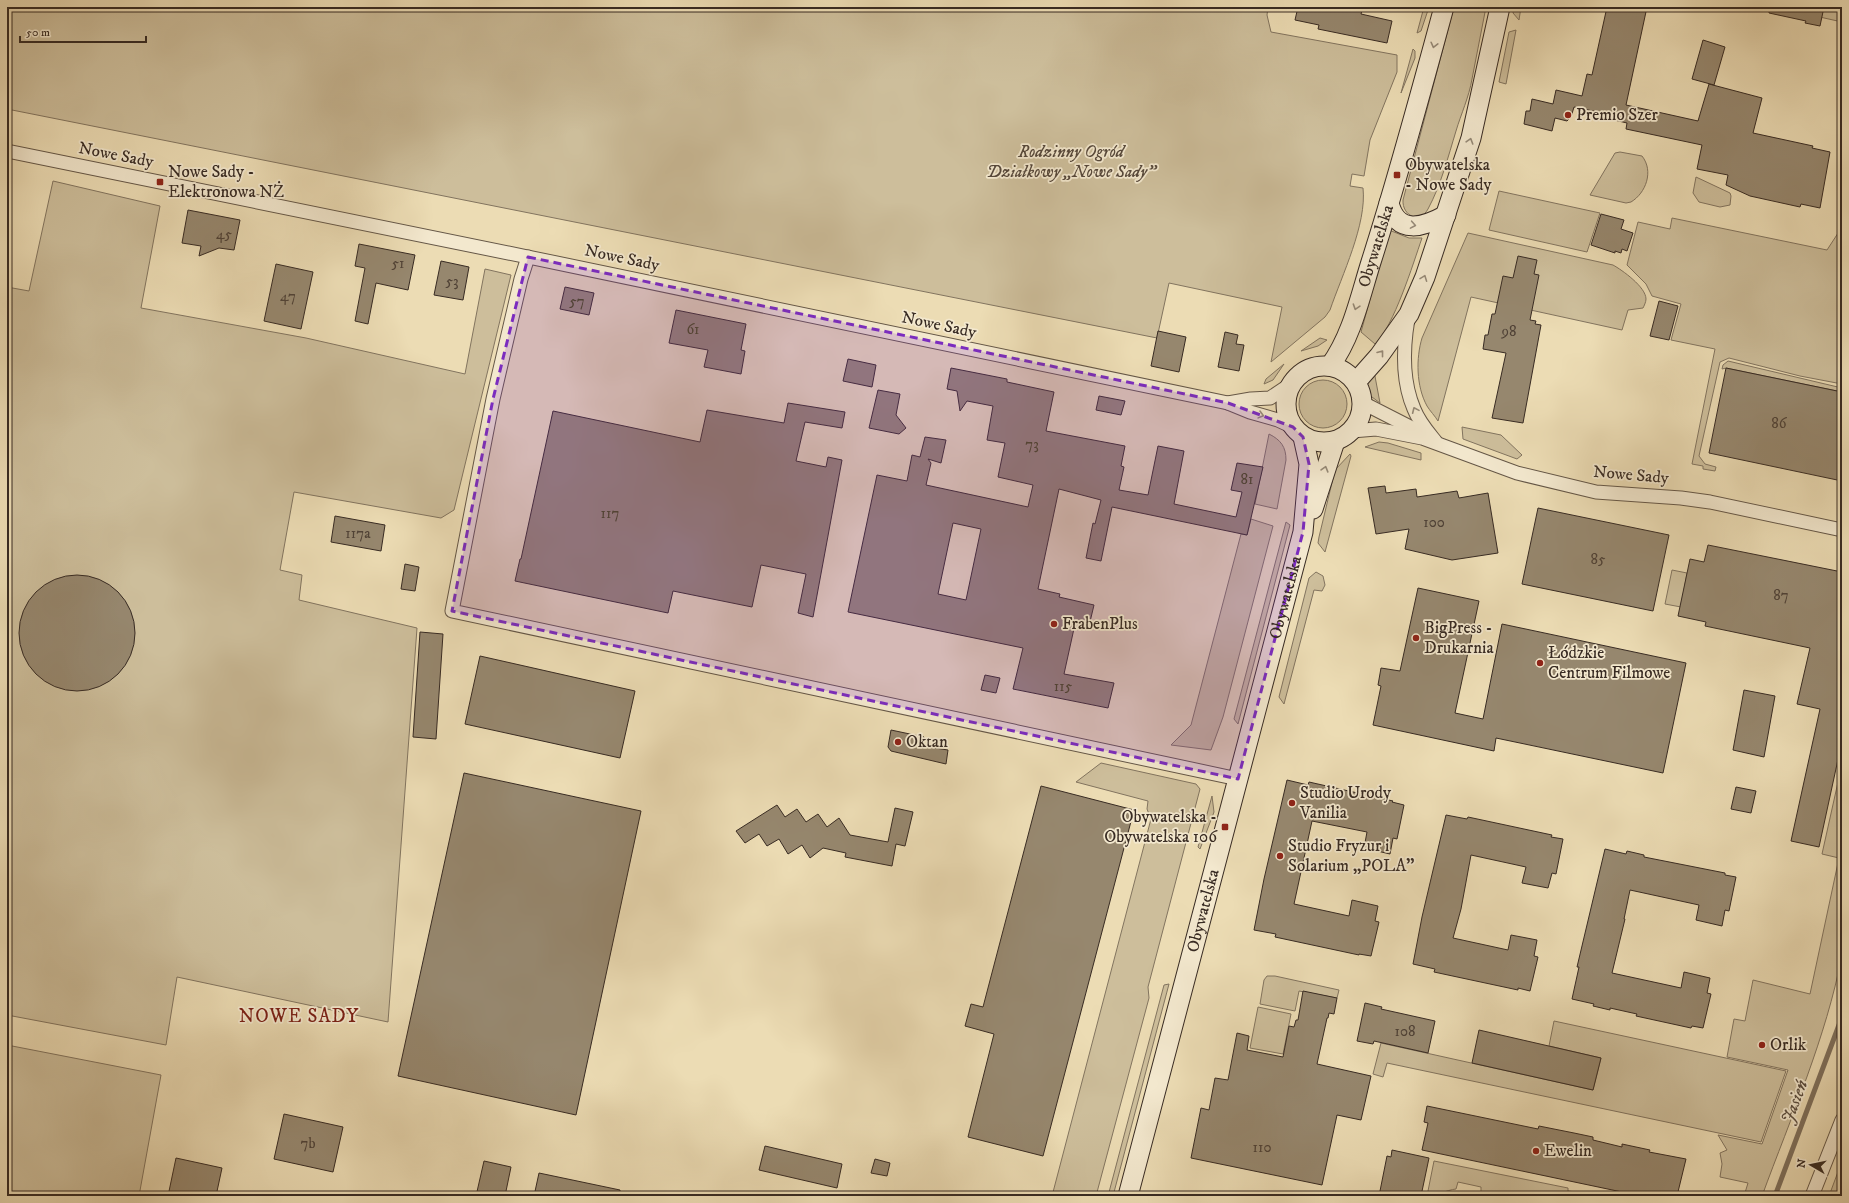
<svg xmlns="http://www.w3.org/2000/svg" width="1849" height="1203" viewBox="0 0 1849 1203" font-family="'IM FELL DW Pica',serif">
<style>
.green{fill:#cdbe9b;stroke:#82745f}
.water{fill:#afa083;stroke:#7f715d}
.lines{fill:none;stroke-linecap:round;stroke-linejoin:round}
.shore{stroke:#746653;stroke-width:1}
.stream{stroke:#7f715d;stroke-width:5}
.building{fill:#96876e;stroke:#382b23;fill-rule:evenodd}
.street-casing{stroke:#655747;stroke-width:15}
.secondary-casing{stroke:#382b23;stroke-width:21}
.street{stroke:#f3e8ce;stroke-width:13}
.secondary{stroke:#f3e8ce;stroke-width:19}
.oneway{stroke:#968a78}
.marked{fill:#7b2cbf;fill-opacity:0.2;stroke:#7b2cbf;stroke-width:3;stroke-dasharray:8 5;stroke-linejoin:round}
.poi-dot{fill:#8f2418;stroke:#f3e8ce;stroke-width:1.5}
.labels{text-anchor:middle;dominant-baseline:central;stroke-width:3.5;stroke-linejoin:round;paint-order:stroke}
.number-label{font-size:15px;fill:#504236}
.poi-label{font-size:17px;fill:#382b23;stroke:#f3e8ce;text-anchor:start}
.park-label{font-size:17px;font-style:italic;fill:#56483b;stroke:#f3e8ce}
.street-label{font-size:17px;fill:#382b23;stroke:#f3e8ce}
.water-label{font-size:18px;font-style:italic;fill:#5c4e40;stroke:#f3e8ce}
.quarter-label{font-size:19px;letter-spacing:1px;fill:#7a1f14;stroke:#f3e8ce}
</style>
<rect width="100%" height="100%" fill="#ecdcb4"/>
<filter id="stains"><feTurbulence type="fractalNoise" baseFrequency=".005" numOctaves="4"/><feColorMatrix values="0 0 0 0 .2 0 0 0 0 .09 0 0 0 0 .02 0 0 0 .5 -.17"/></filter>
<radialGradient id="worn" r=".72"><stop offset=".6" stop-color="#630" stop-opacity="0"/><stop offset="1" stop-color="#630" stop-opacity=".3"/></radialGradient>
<g class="green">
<path d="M7 7H1268L1267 15 1271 32 1397 55V72L1370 140 1364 176 1352 174 1350 186 1363 188C1367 224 1342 275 1330 310L1325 317 1271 362 1282 307 1169 283 1157 338 7 109Z"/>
<polygon points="1424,7 1429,7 1421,31 1417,33"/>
<path d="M1454 7H1486C1481 31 1477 55 1472 79 1469 97 1461 114 1456 131 1448 157 1441 185 1428 209 1420 224 1402 216 1403 200Z"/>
<polygon points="1514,7 1521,7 1519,20 1513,13"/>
<polygon points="1775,7 1842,7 1842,22"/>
<polygon points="1516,30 1506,84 1499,82 1509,32"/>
<polygon points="1413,49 1415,51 1415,58 1401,93"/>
<path d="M1620 152 1642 156C1654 171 1646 193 1631 202L1626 203 1590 195 1615 153Z"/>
<polygon points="1696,177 1730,193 1731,196 1730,205 1720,207 1699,202 1693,193"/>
<polygon points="53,181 160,206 141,308 306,338 465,374 485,269 511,275 454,510 441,518 294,492 280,570 302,575 299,600 417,628 388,1022 177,977 166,1045 7,1015 7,287 29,291"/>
<polygon points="1499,191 1600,213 1587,252 1489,230"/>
<polygon points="1672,218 1827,250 1842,227 1842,384 1800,376 1729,358 1720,362 1699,456 1705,464 1716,467 1715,471 1703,469 1703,466 1692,464 1715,349 1671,340 1681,304 1652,296 1646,284 1627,265 1638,222 1670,229"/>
<path d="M1389 230 1409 238H1422C1413 264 1394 326 1375 344L1361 332Z"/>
<path d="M1468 233 1613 265C1622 270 1646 287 1646 299 1646 302 1644 306 1643 308L1628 310 1622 330 1471 297 1438 421C1435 416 1430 411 1427 406 1416 386 1416 358 1422 338Z"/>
<polygon points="1320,338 1327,340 1318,346 1301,351"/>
<polygon points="1728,361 1842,388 1842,392 1726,368 1722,369 1723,365"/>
<polygon points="1284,364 1273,380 1264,384 1266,379"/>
<polygon points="1374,371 1380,403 1368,394 1365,388"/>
<circle cx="1323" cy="404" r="24"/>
<polygon points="1462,427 1501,435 1522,455 1517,459 1463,439"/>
<path d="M1269 434C1281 440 1286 447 1286 460L1277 509 1255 504Z"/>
<polygon points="1379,442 1388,443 1421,453 1421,460 1365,447"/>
<polygon points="1350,454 1351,456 1325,552 1318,543 1319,537 1335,470"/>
<polygon points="1251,519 1273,526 1223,717 1211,750 1171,745 1191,725 1241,534 1247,535"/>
<polygon points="1286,522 1290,525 1238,724 1234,719"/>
<polygon points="1672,570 1687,573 1681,607 1665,604"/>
<polygon points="1316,572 1323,576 1325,585 1322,591 1314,590 1284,704 1279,697 1308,582 1309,578"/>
<polygon points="1101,763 1196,784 1200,789 1148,987 1149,998 1096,1196 1052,1196 1151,819 1147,809 1148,801 1076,782"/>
<path d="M1842 764V955C1826 1038 1791 1117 1762 1196H1744L1748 1183 1720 1177 1722 1164 1720 1153 1727 1150 1718 1135 1762 1144 1788 1070 1727 1057 1734 1019 1745 1021 1753 980 1810 994 1839 858 1822 854Z"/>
<polygon points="1212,796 1214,812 1200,849 1198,847"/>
<polygon points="1267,976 1275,976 1339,990 1337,998 1299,991 1295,1011 1260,1004 1264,980"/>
<polygon points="1169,984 1113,1196 1108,1196 1164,985"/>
<polygon points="1258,1007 1291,1014 1283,1054 1250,1048"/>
<polygon points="1554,1021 1786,1071 1761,1142 1387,1063 1383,1077 1373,1074 1381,1043 1593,1090 1601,1058 1549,1046"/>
<polygon points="7,1045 161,1075 139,1196 7,1196"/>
<path d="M1434 1161 1568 1188V1191L1576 1192 1575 1196H1487L1481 1193V1187L1458 1182 1456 1189C1446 1190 1438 1196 1427 1196Z"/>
<polygon points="1842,1161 1842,1196 1829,1196"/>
</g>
<circle class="water" cx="77" cy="635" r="48"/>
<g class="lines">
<g class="shore">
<circle cx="76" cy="635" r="44"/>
<circle cx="76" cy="635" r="39"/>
<circle cx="76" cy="635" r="33"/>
</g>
<polyline class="stream" points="1775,1196 1842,1017"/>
</g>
<g class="building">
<polygon points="1298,7 1363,7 1361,14 1392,21 1387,43 1318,29 1319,25 1295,20"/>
<polygon points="1607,7 1647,7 1626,105 1698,121 1709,84 1762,98 1753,133 1813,146 1812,148 1830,152 1820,208 1801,204 1800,207 1750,196 1726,185 1728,175 1697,169 1702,145 1626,129 1627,123 1606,118 1607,114 1574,107 1571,117 1567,121 1555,118 1552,131 1524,124 1526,111 1530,111 1532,99 1553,104 1556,90 1582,96 1587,74 1592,75"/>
<polygon points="1769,7 1824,7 1820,26 1805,23 1806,21 1769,13"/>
<polygon points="1703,40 1725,47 1714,85 1692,79"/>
<polygon points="188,210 240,220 234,250 219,248 199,256 201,246 182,243"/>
<polygon points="1601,214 1624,220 1621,229 1633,233 1627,251 1622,249 1621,253 1615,251 1615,253 1591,245"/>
<polygon points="359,244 415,255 408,290 376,283 368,324 355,321 365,268 355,266"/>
<polygon points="1518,256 1537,260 1534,274 1539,275 1530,320 1536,321 1535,324 1541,325 1523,423 1492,418 1506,353 1483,349 1485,335 1488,335 1492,314 1495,314 1503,276 1513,278"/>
<polygon points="441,261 469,267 463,300 434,295"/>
<polygon points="276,264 313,272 301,329 264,321"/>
<polygon points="565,287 594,293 589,315 560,309"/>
<polygon points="1659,301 1678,306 1669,340 1650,336"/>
<polygon points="676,310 746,324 741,350 745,351 741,374 704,367 708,350 669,343"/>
<polygon points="1158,331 1186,337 1179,372 1151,366"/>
<polygon points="1225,332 1238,335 1236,344 1244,345 1239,371 1218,367"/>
<polygon points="848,359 876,365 872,387 843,381"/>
<path d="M951 368 1007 379V382L1054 392 1046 431 1125 446 1121 466 1124 467 1119 490 1148 495 1158 446 1184 451 1174 504 1236 517 1242 492 1231 490 1237 463 1263 467 1247 535 1112 507 1101 561 1086 558 1093 523 1095 524 1101 500 1059 489 1038 589 1060 594 1059 597 1094 605 1089 626 1075 624 1064 674 1114 683 1108 708 1013 689 1023 648 848 612 877 475 907 481 912 455 920 457 925 437 946 440 941 463 928 459 931 463 926 485 1028 507 1033 485 998 477 1005 443 987 440 993 406 967 401 960 411 957 391 947 389ZM953 523 981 529 966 600 938 594Z"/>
<polygon points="1726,368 1842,392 1842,481 1709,453"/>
<polygon points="878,390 900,394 896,415 906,428 899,434 869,428"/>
<polygon points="1099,396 1125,401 1121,415 1096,410"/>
<polygon points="788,403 845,412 842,428 805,422 796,461 826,467 828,457 842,460 813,617 798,613 806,574 761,565 752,607 673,591 668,613 515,581 520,559 521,559 553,411 700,442 707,410 784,423"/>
<polygon points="1385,486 1386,493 1416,489 1417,497 1457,491 1459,498 1488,493 1498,553 1452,560 1405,549 1409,529 1376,534 1368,488"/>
<polygon points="1538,508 1669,535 1653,611 1522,584"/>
<polygon points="335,516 385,525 381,551 331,542"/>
<polygon points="1708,545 1842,572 1842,741 1819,847 1791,841 1820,709 1797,704 1810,648 1705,626 1706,622 1678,616 1690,559 1704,562"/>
<polygon points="405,564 419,567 415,591 401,589"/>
<circle cx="77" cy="633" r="58"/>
<polygon points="1418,588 1479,601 1455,713 1483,719 1502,624 1686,663 1663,773 1496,738 1494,751 1373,725 1381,686 1378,685 1381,668 1400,671"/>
<polygon points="420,632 443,634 436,739 413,737"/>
<polygon points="480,656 635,691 620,758 465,724"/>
<polygon points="985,675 1000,678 996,693 981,690"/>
<polygon points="1744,690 1775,696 1764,757 1733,750"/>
<polygon points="891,730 924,737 922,746 948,750 946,764 891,751 888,747"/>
<polygon points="464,773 641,811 576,1115 398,1076"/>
<polygon points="1287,780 1308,785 1309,782 1393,801 1392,802 1404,805 1397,839 1393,838 1390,854 1364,848 1367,832 1312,821 1294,904 1349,916 1352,900 1378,906 1375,921 1379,922 1371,956 1359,954 1359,955 1275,937 1276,934 1254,930 1264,879"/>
<polygon points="1041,786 1134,810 1043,1156 968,1137 994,1034 965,1026 971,1004 983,1007"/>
<polygon points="1736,787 1756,791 1751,813 1731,809"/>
<polygon points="777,805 785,817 797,809 806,822 818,814 827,827 839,818 850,835 888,842 895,808 913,812 905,846 896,844 892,866 845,857 846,853 823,848 810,858 802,845 788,854 779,839 767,846 759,834 745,843 736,831"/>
<polygon points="1446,815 1467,819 1468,817 1552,835 1551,837 1563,839 1556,874 1552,873 1548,888 1522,883 1526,867 1471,855 1461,909 1453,938 1508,950 1511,935 1537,940 1534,956 1538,957 1530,991 1518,988 1518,990 1434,972 1435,969 1413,964 1422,917"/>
<polygon points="1605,849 1626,854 1627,851 1644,855 1644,857 1725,873 1725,875 1736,877 1729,911 1725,910 1722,926 1696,920 1699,905 1630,890 1624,919 1625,919 1612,973 1681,988 1684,972 1710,978 1707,993 1711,994 1703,1028 1692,1026 1691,1028 1636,1016 1637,1014 1610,1008 1610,1010 1593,1006 1594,1004 1572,999 1579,967 1577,967"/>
<polygon points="1303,991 1337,998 1334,1014 1329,1013 1328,1018 1327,1018 1317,1064 1371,1076 1361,1120 1337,1115 1322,1185 1191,1158 1201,1108 1209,1110 1215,1078 1228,1080 1237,1033 1249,1036 1247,1050 1283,1057 1289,1026 1294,1027 1296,1020 1298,1020"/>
<polygon points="1365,1003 1382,1007 1381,1009 1435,1021 1428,1053 1374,1041 1373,1044 1357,1041"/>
<polygon points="1479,1030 1601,1058 1593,1090 1472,1063"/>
<polygon points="1427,1106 1538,1129 1539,1126 1574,1133 1593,1137 1593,1140 1622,1147 1622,1144 1650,1150 1649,1152 1686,1159 1677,1196 1641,1196 1422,1150 1428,1123 1424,1122"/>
<polygon points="284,1114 343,1127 333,1172 274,1159"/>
<polygon points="765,1146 842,1164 837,1188 759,1170"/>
<polygon points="1392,1150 1429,1158 1421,1196 1379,1196 1387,1156 1391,1157"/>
<polygon points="176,1158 222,1168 216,1196 168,1196"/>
<polygon points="875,1159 890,1163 887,1176 871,1173"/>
<polygon points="484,1161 511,1167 505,1196 476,1196"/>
<polygon points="539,1173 620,1190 620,1196 534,1196"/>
</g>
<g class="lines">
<defs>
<g id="street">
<polyline points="7,151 528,257 1228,403 1250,412 1278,420 1293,427"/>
<polyline points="528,257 521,279 493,399 452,611 1238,779"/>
<path d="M1408 319C1403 348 1402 381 1414 409 1419 422 1428 432 1436 442"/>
<polyline points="1228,403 1251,399 1270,398 1291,384"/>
<polyline points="1363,403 1412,428 1420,435"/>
<polyline points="1352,431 1376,429 1422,438 1517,473 1596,492 1681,498 1710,502 1842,530"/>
<polyline points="1812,1196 1842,1120"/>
</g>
<g id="secondary">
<path d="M1389 203C1397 236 1424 227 1446 215"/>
<circle cx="1324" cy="404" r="38"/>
<path id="s1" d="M1330 366C1352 336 1360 297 1371 262 1398 178 1421 92 1444 7"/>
<polyline points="1356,382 1379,356 1409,314 1425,277 1471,138 1500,7"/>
<polyline points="1313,509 1335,441"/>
<path id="s2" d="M1128 1196 1303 532 1309 464 1303 437"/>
</g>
</defs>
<use href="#street" class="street-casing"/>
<use href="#secondary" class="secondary-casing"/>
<use href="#street" class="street"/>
<use href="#secondary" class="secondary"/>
</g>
<defs><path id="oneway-chevron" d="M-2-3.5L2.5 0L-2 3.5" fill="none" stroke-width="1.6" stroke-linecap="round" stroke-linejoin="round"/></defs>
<g class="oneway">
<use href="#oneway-chevron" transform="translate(1434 45) rotate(104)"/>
<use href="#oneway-chevron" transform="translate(1470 141) rotate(-73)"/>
<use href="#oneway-chevron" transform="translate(1413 225) rotate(10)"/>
<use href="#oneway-chevron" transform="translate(1424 278) rotate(-69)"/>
<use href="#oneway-chevron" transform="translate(1356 307) rotate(108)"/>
<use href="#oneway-chevron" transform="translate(1381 353) rotate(-52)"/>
<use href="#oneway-chevron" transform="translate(1415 410) rotate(-114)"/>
<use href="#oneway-chevron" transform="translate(1261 415) rotate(15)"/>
<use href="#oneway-chevron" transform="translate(1325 469) rotate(-74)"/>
</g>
<path class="marked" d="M528 257 1228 403 1293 427 1303 437 1309 464 1303 532 1238 779 452 611 493 399Z"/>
<g class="poi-dot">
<circle cx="1568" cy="115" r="4"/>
<rect x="1393" y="171" width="8" height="8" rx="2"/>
<rect x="156" y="178" width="8" height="8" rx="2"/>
<circle cx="1054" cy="624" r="4"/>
<circle cx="1416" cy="638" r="4"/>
<circle cx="1540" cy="663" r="4"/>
<circle cx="898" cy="742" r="4"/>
<circle cx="1292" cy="803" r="4"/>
<rect x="1221" y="823" width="8" height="8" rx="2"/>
<circle cx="1280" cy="856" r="4"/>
<circle cx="1762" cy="1045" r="4"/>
<circle cx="1536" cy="1151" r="4"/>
</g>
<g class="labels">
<g class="number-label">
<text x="224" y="234">45</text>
<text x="398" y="263">51</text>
<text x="452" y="281">53</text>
<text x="288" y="296">47</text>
<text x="577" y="301">57</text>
<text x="693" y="329">61</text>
<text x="1509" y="331">98</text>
<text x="1779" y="423">86</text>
<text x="1032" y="444">73</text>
<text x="1247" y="479">81</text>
<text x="610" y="513">117</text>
<text x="1434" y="522">100</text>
<text x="358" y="533">117a</text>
<text x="1598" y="559">85</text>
<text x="1781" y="595">87</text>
<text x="1063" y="686">115</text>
<text x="1405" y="1031">108</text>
<text x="308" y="1143">7b</text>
<text x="1262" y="1147">110</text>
</g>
<g class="poi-label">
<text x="1576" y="115">Premio Szer</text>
<text x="1405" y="165">Obywatelska<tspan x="1405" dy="20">- Nowe Sady</tspan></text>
<text x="168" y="172">Nowe Sady -<tspan x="168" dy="20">Elektronowa NŻ</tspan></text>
<text x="1062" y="624">FrabenPlus</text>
<text x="1424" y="628">BigPress -<tspan x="1424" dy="20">Drukarnia</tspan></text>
<text x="1548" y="653">Łódzkie<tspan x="1548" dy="20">Centrum Filmowe</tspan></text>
<text x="906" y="742">Oktan</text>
<text x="1300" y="793">Studio Urody<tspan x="1300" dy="20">Vanilia</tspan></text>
<text x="1217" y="817" text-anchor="end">Obywatelska -<tspan x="1217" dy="20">Obywatelska 106</tspan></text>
<text x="1288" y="846">Studio Fryzur i<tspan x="1288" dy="20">Solarium „POLA”</tspan></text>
<text x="1770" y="1045">Orlik</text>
<text x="1544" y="1151">Ewelin</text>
</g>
<g class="park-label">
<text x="1071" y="152">Rodzinny Ogród<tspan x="1071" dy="20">Działkowy „Nowe Sady”</tspan></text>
</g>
<g class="street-label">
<text transform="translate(116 155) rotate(11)">Nowe Sady</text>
<text stroke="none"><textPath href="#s1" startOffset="129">Obywatelska</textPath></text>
<text transform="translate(622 258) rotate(12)">Nowe Sady</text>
<text transform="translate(939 325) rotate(12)">Nowe Sady</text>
<text transform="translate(1631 475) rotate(5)">Nowe Sady</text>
<text stroke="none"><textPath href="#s2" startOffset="619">Obywatelska</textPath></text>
<text stroke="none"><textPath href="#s2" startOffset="295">Obywatelska</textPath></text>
</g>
<g class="water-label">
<text transform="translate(1795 1102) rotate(-69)">Jasień</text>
</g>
<g class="quarter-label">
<text x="299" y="1016">NOWE SADY</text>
</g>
</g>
<rect width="1849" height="1203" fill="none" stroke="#ecdcb4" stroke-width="24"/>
<rect x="8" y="8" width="1833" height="1187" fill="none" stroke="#382b23" stroke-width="2"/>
<rect x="12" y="12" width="1825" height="1179" fill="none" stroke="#382b23"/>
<g transform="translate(1811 1165) rotate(279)" stroke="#f3e8ce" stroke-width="3" paint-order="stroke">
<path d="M0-3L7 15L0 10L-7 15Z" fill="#382b23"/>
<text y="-6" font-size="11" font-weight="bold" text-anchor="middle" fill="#382b23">N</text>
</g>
<path d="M20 36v6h126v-6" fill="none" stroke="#382b23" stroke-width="2"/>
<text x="26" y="36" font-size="12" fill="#382b23" stroke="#f3e8ce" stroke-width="3" paint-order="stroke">50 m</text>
<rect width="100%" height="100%" filter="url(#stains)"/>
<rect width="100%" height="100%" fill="url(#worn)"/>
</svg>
